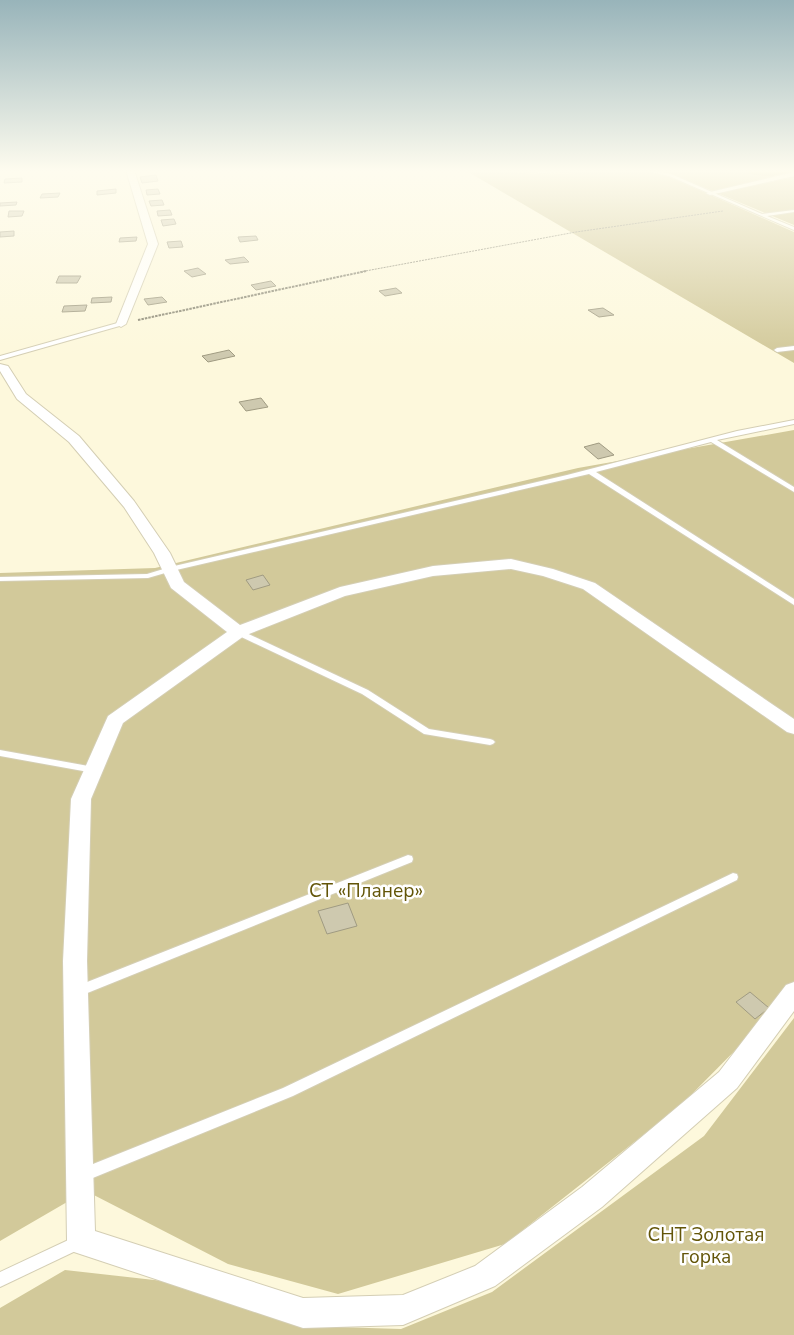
<svg xmlns="http://www.w3.org/2000/svg" width="794" height="1335" viewBox="0 0 794 1335" font-family="'Nunito Sans',sans-serif">
<style>
.green{fill:#d2c99a}
.lines{fill:none;stroke-linecap:round;stroke-linejoin:round}
.river{fill:#c0b476;fill-rule:evenodd}
.building{fill:#cec9af;stroke:#a09b82}
.service-casing{stroke:#d4ceb4;stroke-width:2}
.minor-casing{stroke:#d4ceb4;stroke-width:2}
.path-far1{stroke:#8b8875;stroke-width:1;stroke-dasharray:2 1;stroke-linecap:butt}
.path{stroke:#8b8875;stroke-width:2;stroke-dasharray:2.5 1;stroke-linecap:butt}
.service{fill:#fff;fill-rule:evenodd}
.minor{fill:#fff;fill-rule:evenodd}
.labels{text-anchor:middle;dominant-baseline:central;stroke-width:5;stroke-linejoin:round;paint-order:stroke}
.near-park-label{font-size:19px;fill:#635508;stroke:#fff}
</style>
<rect width="100%" height="100%" fill="#fdf8dc"/>
<g class="green">
<path d="M465 170C490 170 514 173 539 174 582 176 628 164 670 177L794 232V363Z"/>
<polygon points="658,170 751,170 782,173 776,177 713,191"/>
<polygon points="794,177 794,225 717,193"/>
<polygon points="794,430 794,984 780,1005 680,1106 505,1244 338,1294 228,1264 86,1191 0,1241 0,573 155,568 578,468"/>
<polygon points="794,1018 794,1335 0,1335 0,1308 65,1270 163,1281 303,1326 401,1329 492,1292 704,1136"/>
</g>
<g class="lines">
<polygon class="river" points="746,170 794,170 794,178 754,175 749,173"/>
</g>
<g class="building">
<polygon points="156,175 158,181 142,183 140,177"/>
<polygon points="22,178 22,182 4,183 5,179"/>
<polygon points="116,189 116,193 97,195 97,191"/>
<polygon points="158,189 160,194 147,195 146,190"/>
<polygon points="60,193 58,197 40,198 42,194"/>
<polygon points="162,200 164,205 151,206 149,201"/>
<polygon points="17,202 16,205 0,206 0,203"/>
<polygon points="170,210 172,215 158,216 157,211"/>
<polygon points="9,211 24,211 22,216 8,217"/>
<polygon points="174,219 176,224 163,226 161,220"/>
<polygon points="14,231 14,236 0,237 0,232"/>
<polygon points="256,236 258,240 240,242 238,237"/>
<polygon points="137,237 136,241 119,242 120,238"/>
<polygon points="181,241 183,247 169,248 167,242"/>
<polygon points="244,257 249,262 230,264 225,260"/>
<polygon points="198,268 206,274 192,277 184,271"/>
<polygon points="59,276 81,276 77,283 56,283"/>
<polygon points="271,281 276,286 256,290 251,285"/>
<polygon points="396,288 402,293 385,296 379,291"/>
<polygon points="112,297 111,302 91,303 92,298"/>
<polygon points="162,297 167,302 148,305 144,299"/>
<polygon points="87,305 85,311 62,312 64,306"/>
<polygon points="603,308 614,315 599,317 588,310"/>
<polygon points="229,350 235,356 208,362 202,356"/>
<polygon points="261,398 268,407 246,411 239,402"/>
<polygon points="599,443 614,455 598,459 584,447"/>
<polygon points="263,575 270,585 253,590 246,580"/>
<polygon points="348,903 357,926 327,934 318,911"/>
<polygon points="750,992 769,1008 755,1019 736,1002"/>
</g>
<g class="lines">
<defs>
<g id="service">
<polygon points="508,170 628,170 542,173"/>
<polygon points="642,170 648,170 671,174 762,214 794,210 794,212 767,216 794,227 794,230 669,176"/>
<polygon points="121,322 123,323 123,325 0,360 0,356"/>
<polygon points="794,346 794,350 777,352 774,350 777,348"/>
<polygon points="794,420 794,424 717,440 794,487 794,492 711,442 596,472 794,599 794,605 589,474 172,571 148,578 0,581 0,577 147,574 170,567 567,475 737,431"/>
<polygon points="238,629 368,690 429,729 490,739 493,740 495,742 493,744 490,745 424,734 362,694 235,634 234,632"/>
<polygon points="0,750 94,767 97,768 99,770 97,772 94,773 0,756"/>
<polygon points="408,855 412,856 413,859 412,862 80,996 76,997 72,996 70,992 72,988"/>
<polygon points="733,873 737,874 738,877 737,880 293,1096 83,1182 78,1180 76,1175 78,1170 283,1088"/>
<polygon points="79,1235 84,1237 86,1242 84,1247 0,1287 0,1272"/>
</g>
<g id="minor">
<polygon points="126,170 134,170 158,244 126,324 121,327 116,324 148,244"/>
<polygon points="794,172 794,176 710,195 706,193"/>
<polygon points="0,364 8,366 26,394 79,436 134,501 170,553 184,582 240,625 340,587 433,566 511,559 553,569 595,583 794,719 794,734 787,732 583,589 543,576 511,569 433,576 345,596 244,636 123,723 91,799 87,961 95,1231 303,1298 403,1295 475,1266 582,1187 719,1072 786,985 794,982 794,1011 737,1088 602,1207 495,1286 403,1325 303,1328 71,1251 67,1241 63,961 71,799 108,716 227,632 171,588 154,553 124,507 69,442 17,399 0,371"/>
</g>
</defs>
<use href="#service" class="service-casing"/>
<use href="#minor" class="minor-casing"/>
<polyline class="path-far1" points="360,272 576,232 723,211"/>
<polyline class="path" points="138,320 366,271"/>
<use href="#service" class="service"/>
<use href="#minor" class="minor"/>
</g>
<linearGradient id="sky" x2="0" y2="1"><stop stop-color="#98b4ba"/><stop offset="0.48" stop-color="#fefcef"/><stop offset="1" stop-color="#fefcef" stop-opacity="0"/></linearGradient>
<rect width="794" height="356" fill="url(#sky)"/>
<g class="labels">
<g class="near-park-label">
<text x="366" y="891">СТ «Планер»</text>
<text x="706" y="1235">СНТ Золотая<tspan x="706" dy="22">горка</tspan></text>
</g>
</g>
</svg>
